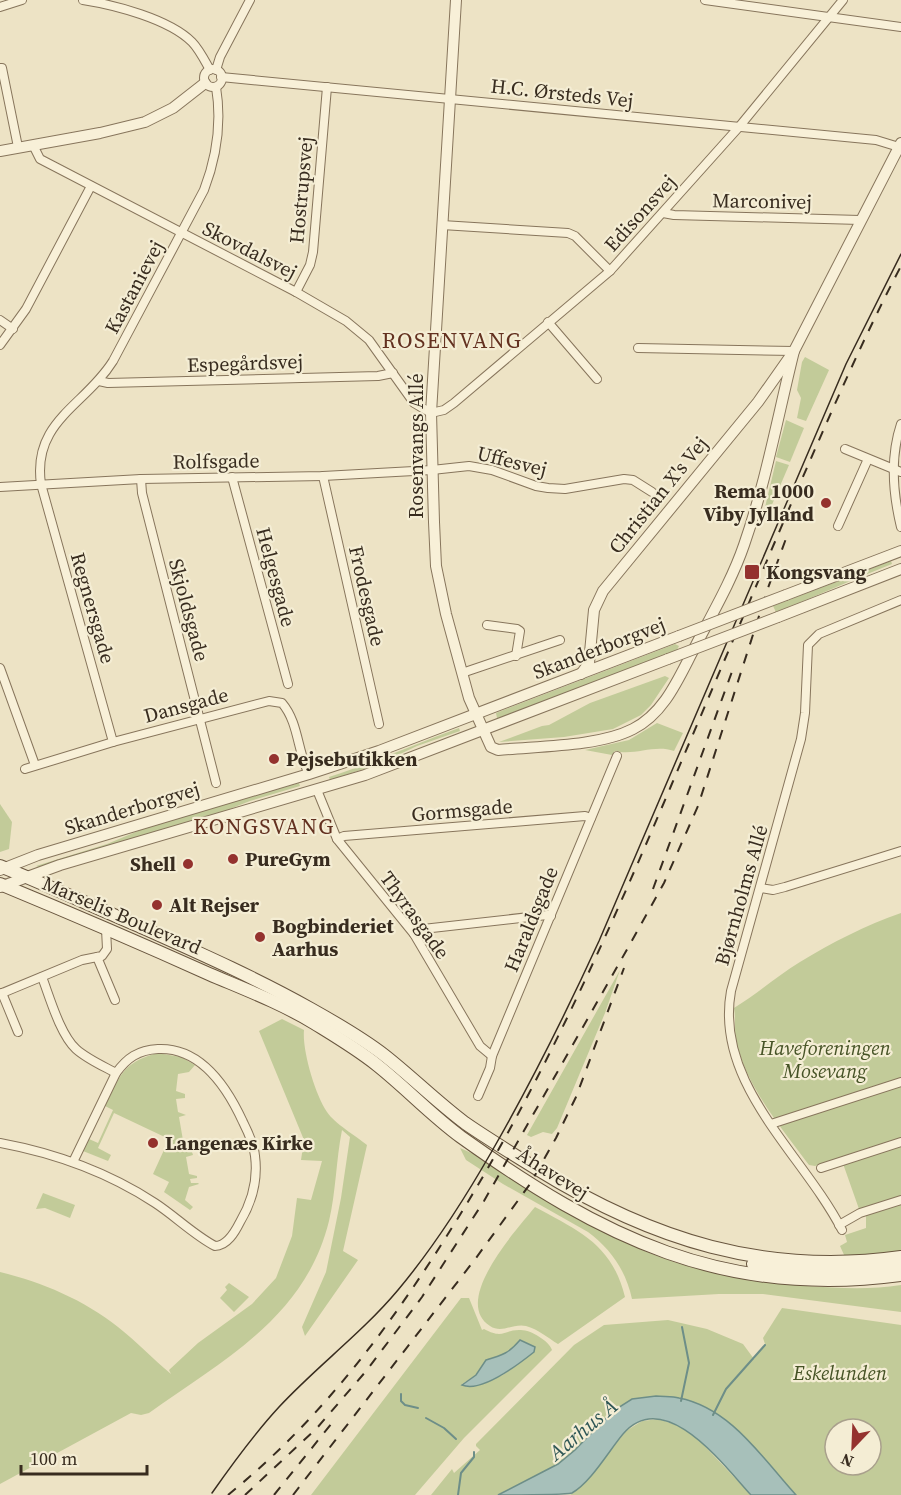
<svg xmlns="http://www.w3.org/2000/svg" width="901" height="1495" viewBox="0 0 901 1495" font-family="'Source Serif 4',serif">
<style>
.green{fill:#c2cb99;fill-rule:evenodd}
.water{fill:#a7c0ba;stroke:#6d8e88;stroke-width:1.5}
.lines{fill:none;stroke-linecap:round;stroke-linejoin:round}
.stream{stroke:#6d8e88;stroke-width:2}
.minor-casing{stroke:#87755c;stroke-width:10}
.tertiary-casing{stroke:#87755c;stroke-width:12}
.secondary-casing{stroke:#69563f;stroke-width:14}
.minor{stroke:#f8f0d8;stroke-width:8}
.tertiary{stroke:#f8f0d8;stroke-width:10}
.secondary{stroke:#f8f0d8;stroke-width:12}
.tram{stroke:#382c1f;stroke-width:1.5}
.rail{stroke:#382c1f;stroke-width:2;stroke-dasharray:10 10;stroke-linecap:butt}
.tertiary-bridge-casing{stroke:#87755c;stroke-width:12;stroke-linecap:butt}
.tertiary-bridge{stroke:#f8f0d8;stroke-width:10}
.poi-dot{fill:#94322e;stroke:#f4edd4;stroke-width:2}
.labels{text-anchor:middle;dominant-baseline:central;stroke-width:4.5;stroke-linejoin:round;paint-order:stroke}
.street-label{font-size:20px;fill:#382c1f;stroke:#f4edd4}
.poi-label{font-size:20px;font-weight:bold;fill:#382c1f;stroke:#f4edd4;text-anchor:start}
.park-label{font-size:20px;font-style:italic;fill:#465326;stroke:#f4edd4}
.water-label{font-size:21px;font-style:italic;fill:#2f5756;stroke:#f4edd4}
.quarter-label{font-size:22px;letter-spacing:1.5px;fill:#633120;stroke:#f4edd4}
</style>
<rect width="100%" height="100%" fill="#ede3c5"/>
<g class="green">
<polygon points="805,357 829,370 806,421 797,418 801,398 797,390 802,362"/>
<polygon points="786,420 804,428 790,462 776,457"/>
<polygon points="776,461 789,465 765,521 762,520"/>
<path d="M891 561 892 564C853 579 815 597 776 612L773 606Z"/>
<polygon points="675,644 679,646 677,650 506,717 497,718 496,713"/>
<polygon points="665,676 669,678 651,705 641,715 613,729 564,737 499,742 542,726 549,725 590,703"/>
<path d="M657 723 683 733 674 751C654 744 635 756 615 751L612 755 585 750 629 740Z"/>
<path d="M459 728 460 731 417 746 379 764 330 780 329 777C373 763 415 744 459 728Z"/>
<polygon points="299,783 300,786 250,801 217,814 39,867 36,866 107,844 150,826"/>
<polygon points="0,804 12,822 9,849 0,852"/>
<path d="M901 913V1196L859 1209 841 1158 815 1166 809 1165C781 1127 747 1088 736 1041 734 1030 736 1019 734 1008 757 994 777 976 800 962 831 943 866 925 901 913Z"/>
<polygon points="620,970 605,1013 557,1128 552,1134 543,1132 531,1137 527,1135"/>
<path d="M282 1019 304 1030C302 1050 315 1094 327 1112 334 1123 356 1136 367 1145L343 1251 358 1260 305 1336 302 1327 326 1272 341 1198 350 1137 342 1130C336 1160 336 1192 329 1221 305 1318 224 1359 149 1413L141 1415 131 1413 0 1484V1272C42 1282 84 1300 118 1327 137 1342 153 1359 171 1374L169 1370 198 1343 252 1304 276 1278 292 1236 297 1198 311 1200 322 1161 301 1160 304 1140 259 1031Z"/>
<path d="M157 1053 181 1057 195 1065 189 1072 178 1074 176 1091 185 1094V1098L176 1099 178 1112 186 1115 179 1117 185 1152H192L193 1155 186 1157 189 1174 197 1176V1178L190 1179 191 1183H198L199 1184 189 1187 185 1200 193 1207 190 1210 164 1192 169 1182 153 1174 169 1139 114 1113 98 1148 111 1155 108 1161 83 1151 89 1139 98 1143 113 1110 105 1106C120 1076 122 1063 157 1053Z"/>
<path d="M460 1148 476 1155C530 1189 583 1225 642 1250 694 1272 750 1282 806 1286 838 1288 869 1290 901 1285V1312L763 1294H719L632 1299C626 1271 611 1249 588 1232L503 1184 466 1160Z"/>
<polygon points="43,1193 75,1205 70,1218 45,1208 36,1209"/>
<polygon points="901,1204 901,1251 845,1257 840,1246 847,1242 845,1235 866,1228 866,1215"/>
<path d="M535 1207C579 1231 612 1244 625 1297L558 1344C548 1338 538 1329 526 1326 513 1323 502 1334 490 1326 451 1301 517 1229 535 1207Z"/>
<polygon points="229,1283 249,1297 234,1312 220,1298 227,1290 225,1287"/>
<path d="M461 1298H469L482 1330 484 1329C504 1340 504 1329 521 1330 531 1330 549 1341 552 1350L464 1438 415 1495H311ZM520 1340 535 1347 534 1352 503 1375 467 1387 462 1384 476 1375 486 1360C502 1355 509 1353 520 1340Z"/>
<path d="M782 1308 901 1325V1495H796L746 1438 725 1420 680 1398 575 1450 558 1464 498 1495H431L452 1469 454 1473 480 1450 476 1446V1444L574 1345 604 1325 668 1320 707 1329 743 1344 754 1359 765 1344 763 1338ZM835 1429H871V1465H835Z"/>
<polygon points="659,1419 681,1427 699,1440 751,1495 570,1495 584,1484 626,1431 642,1421"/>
</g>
<g class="water">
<path d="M520 1340 535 1347 534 1352C519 1364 481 1393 462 1385L476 1375 486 1360C503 1355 509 1353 520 1340Z"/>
<path d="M656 1396C664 1397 672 1396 679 1398 731 1408 763 1459 796 1495H751C725 1467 665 1385 623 1434 608 1452 591 1482 572 1493 563 1495 511 1495 498 1495L558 1464 575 1450 613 1411 632 1399Z"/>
</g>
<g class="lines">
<g class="stream">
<polyline points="401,1394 401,1401 405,1405 418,1408"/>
<polyline points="681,1401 689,1363 682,1327"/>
<polyline points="713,1415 726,1389 765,1345"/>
<polyline points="426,1418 444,1428 456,1439"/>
<polyline points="458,1495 461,1473 474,1457 474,1452"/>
</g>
<defs>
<g id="minor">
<path d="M83 0C115 5 169 19 192 42 199 49 205 61 210 70"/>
<polyline points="705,0 901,27"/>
<polyline points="0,7 22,0"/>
<polyline points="0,68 2,68 18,147"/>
<circle cx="213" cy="78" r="9"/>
<polyline points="216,70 220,57 250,0"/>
<polyline points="221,77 876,140 899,147"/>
<polyline points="33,145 40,159 296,292 346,321 369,340 414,403 431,413 444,410 454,403 610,271 739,127 843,0"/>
<polyline points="663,213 674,215 860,220"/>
<polyline points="442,225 568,233 575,236 610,271"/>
<polyline points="296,292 310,265 313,252 327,87"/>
<polyline points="0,320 13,329"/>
<polyline points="548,322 597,379"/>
<polyline points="0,345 26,309 91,186"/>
<polyline points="638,348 794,351"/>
<polyline points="99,381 108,383 378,376 393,373"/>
<path d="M901 424C890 457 893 494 901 527"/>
<polyline points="845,449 901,472"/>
<polyline points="323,476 379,724"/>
<polyline points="232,477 288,684"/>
<polyline points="141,479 142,493 216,783"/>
<polyline points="0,487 141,479 323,476 432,470 469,466 492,470 536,486 548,488 565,489 624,479 633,480 652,492"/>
<polyline points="838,526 868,459"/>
<polyline points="487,625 517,629 520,631 516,656"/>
<polyline points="0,668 35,765"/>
<polyline points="462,673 560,640"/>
<path d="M113 742 41 484C32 421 85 406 113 361L204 190C217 156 222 123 216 87"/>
<path d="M25 769 113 742 269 701 282 703C299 723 297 751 309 774"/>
<polyline points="317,790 337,839 414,934 480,1046 492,1056"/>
<polyline points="337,839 344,836 585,816 591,818"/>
<polyline points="760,888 773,890 785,887 901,851"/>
<polyline points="414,934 423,929 547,915 551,916"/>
<polyline points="97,957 115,1000"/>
<path d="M42 977C50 998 60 1034 76 1049 87 1059 103 1066 116 1073"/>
<polyline points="2,993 18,1032"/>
<polyline points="0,994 82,960 102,956 107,949 106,929"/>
<polyline points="478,1096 490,1068 492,1056 617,756"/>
<polyline points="771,1124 901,1082"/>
<path d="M0 1143C54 1153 109 1173 155 1203 175 1216 194 1235 215 1246 227 1246 235 1232 240 1222 252 1202 258 1179 255 1156 254 1144 248 1132 243 1122 227 1087 200 1047 158 1049 138 1050 127 1058 116 1073L73 1162"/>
<polyline points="821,1168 901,1142"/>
<polyline points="839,1225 860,1213 901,1200"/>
<path d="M842 1230C803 1154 714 1084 731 991L801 739 805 713 808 645 819 634 901 600"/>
</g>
<g id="tertiary">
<path d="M456 0 431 413 434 522 436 566 446 614 469 698 491 747 498 750C537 746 598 747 633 729 665 713 679 677 695 647 712 614 732 580 744 545 766 482 778 415 794 351"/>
<polyline points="0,151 100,133 145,122 173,108 205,83"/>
<polyline points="786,595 901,551"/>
<polyline points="778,617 901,569"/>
<polyline points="581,674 589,663 594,610 603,591 758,402 794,351 901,143"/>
<polyline points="0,870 38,855 309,774 379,751 679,636"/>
<polyline points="0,887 60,865 365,775 668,659"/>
</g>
<g id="secondary">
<path d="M0 866C47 885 92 906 139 926 197 952 256 978 311 1009 336 1023 362 1038 384 1055 412 1077 437 1102 465 1123 488 1139 513 1154 537 1169 652 1240 765 1276 901 1257"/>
<path d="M0 884C70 913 140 943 209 974 244 989 281 1003 314 1023 335 1036 357 1049 377 1065 406 1088 431 1115 461 1137 601 1237 724 1299 901 1275"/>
<path d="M753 1264C802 1275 852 1273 901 1266"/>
</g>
</defs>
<use href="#minor" class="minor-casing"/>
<use href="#tertiary" class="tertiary-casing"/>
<use href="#secondary" class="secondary-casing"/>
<use href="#minor" class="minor"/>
<use href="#tertiary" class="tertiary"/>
<use href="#secondary" class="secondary"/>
<path class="tram" d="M212 1493C233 1463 254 1434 279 1407 317 1366 362 1333 398 1290 434 1247 464 1200 492 1151 531 1083 566 1013 599 941L846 364 901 254"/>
<g class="rail">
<polyline points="653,889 734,666"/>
<path d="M228 1495C324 1417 393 1323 458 1218 543 1081 608 934 671 786 710 694 749 603 788 511 824 429 859 346 901 266"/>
<polyline points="245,1495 317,1428 367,1370 422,1297 484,1201 625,953 664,883 698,806 768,588 788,533"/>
<polyline points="274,1495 336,1418"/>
<polyline points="293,1495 476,1258 530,1184 556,1138 576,1097 624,968"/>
</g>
<defs>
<g id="tertiary-bridge">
<polyline points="679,636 786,595"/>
<polyline points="668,659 778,617"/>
</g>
</defs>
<use href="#tertiary-bridge" class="tertiary-bridge-casing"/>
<use href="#tertiary-bridge" class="tertiary-bridge"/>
</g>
<g class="poi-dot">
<circle cx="826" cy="503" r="6"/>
<rect x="744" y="564" width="16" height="16" rx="3"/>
<circle cx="274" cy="759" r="6"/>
<circle cx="233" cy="859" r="6"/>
<circle cx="188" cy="864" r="6"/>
<circle cx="157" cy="905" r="6"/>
<circle cx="260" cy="937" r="6"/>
<circle cx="153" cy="1143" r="6"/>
</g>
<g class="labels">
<g class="street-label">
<text transform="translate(562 93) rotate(6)">H.C. Ørsteds Vej</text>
<text transform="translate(301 190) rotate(-85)">Hostrupsvej</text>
<text transform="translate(762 201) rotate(1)">Marconivej</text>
<text transform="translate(640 213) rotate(-48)">Edisonsvej</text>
<text transform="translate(250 250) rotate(27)">Skovdalsvej</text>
<text transform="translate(134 287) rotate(-62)">Kastanievej</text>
<text transform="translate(245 363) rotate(-2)">Espegårdsvej</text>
<text transform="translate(416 446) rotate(-90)">Rosenvangs Allé</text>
<text transform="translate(216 461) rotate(-1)">Rolfsgade</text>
<text transform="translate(512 461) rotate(14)">Uffesvej</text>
<text transform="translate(658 495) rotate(-51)">Christian X's Vej</text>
<text transform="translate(276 577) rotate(75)">Helgesgade</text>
<text transform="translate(367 596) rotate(77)">Frodesgade</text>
<text transform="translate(93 608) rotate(74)">Regnersgade</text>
<text transform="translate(189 610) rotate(75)">Skjoldsgade</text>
<text transform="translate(599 648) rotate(-21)">Skanderborgvej</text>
<text transform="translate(186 705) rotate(-15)">Dansgade</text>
<text transform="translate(132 808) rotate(-17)">Skanderborgvej</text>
<text transform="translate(462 810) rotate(-5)">Gormsgade</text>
<text transform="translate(741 895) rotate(-74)">Bjørnholms Allé</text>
<text transform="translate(122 915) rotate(23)">Marselis Boulevard</text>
<text transform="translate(415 915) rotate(54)">Thyrasgade</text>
<text transform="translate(531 919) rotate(-68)">Haraldsgade</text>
<text transform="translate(553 1173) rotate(32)">Åhavevej</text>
</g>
<g class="poi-label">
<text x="814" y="491" text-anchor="end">Rema 1000<tspan x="814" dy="23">Viby Jylland</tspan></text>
<text x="766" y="572">Kongsvang</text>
<text x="286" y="759">Pejsebutikken</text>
<text x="245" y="859">PureGym</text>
<text x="176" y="864" text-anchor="end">Shell</text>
<text x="169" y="905">Alt Rejser</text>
<text x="272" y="926">Bogbinderiet<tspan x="272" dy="23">Aarhus</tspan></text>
<text x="165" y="1143">Langenæs Kirke</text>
</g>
<g class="park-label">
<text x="825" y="1048">Haveforeningen<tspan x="825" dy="23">Mosevang</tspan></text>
<text x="840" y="1373">Eskelunden</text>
</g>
<g class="water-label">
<text transform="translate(583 1429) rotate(-40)">Aarhus Å</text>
</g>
<g class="quarter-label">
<text x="452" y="340">ROSENVANG</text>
<text x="264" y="826">KONGSVANG</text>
</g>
</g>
<g transform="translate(853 1447) rotate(203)"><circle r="28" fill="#f4edd4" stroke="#a9a08c" stroke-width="1.5"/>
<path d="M0-4.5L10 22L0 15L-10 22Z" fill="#94322e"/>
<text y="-9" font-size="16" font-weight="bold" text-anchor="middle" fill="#382c1f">N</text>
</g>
<path d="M21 1465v9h126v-9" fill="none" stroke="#382c1f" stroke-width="3"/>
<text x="30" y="1465" font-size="18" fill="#382c1f" stroke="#f4edd4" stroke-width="4.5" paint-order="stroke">100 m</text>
</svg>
